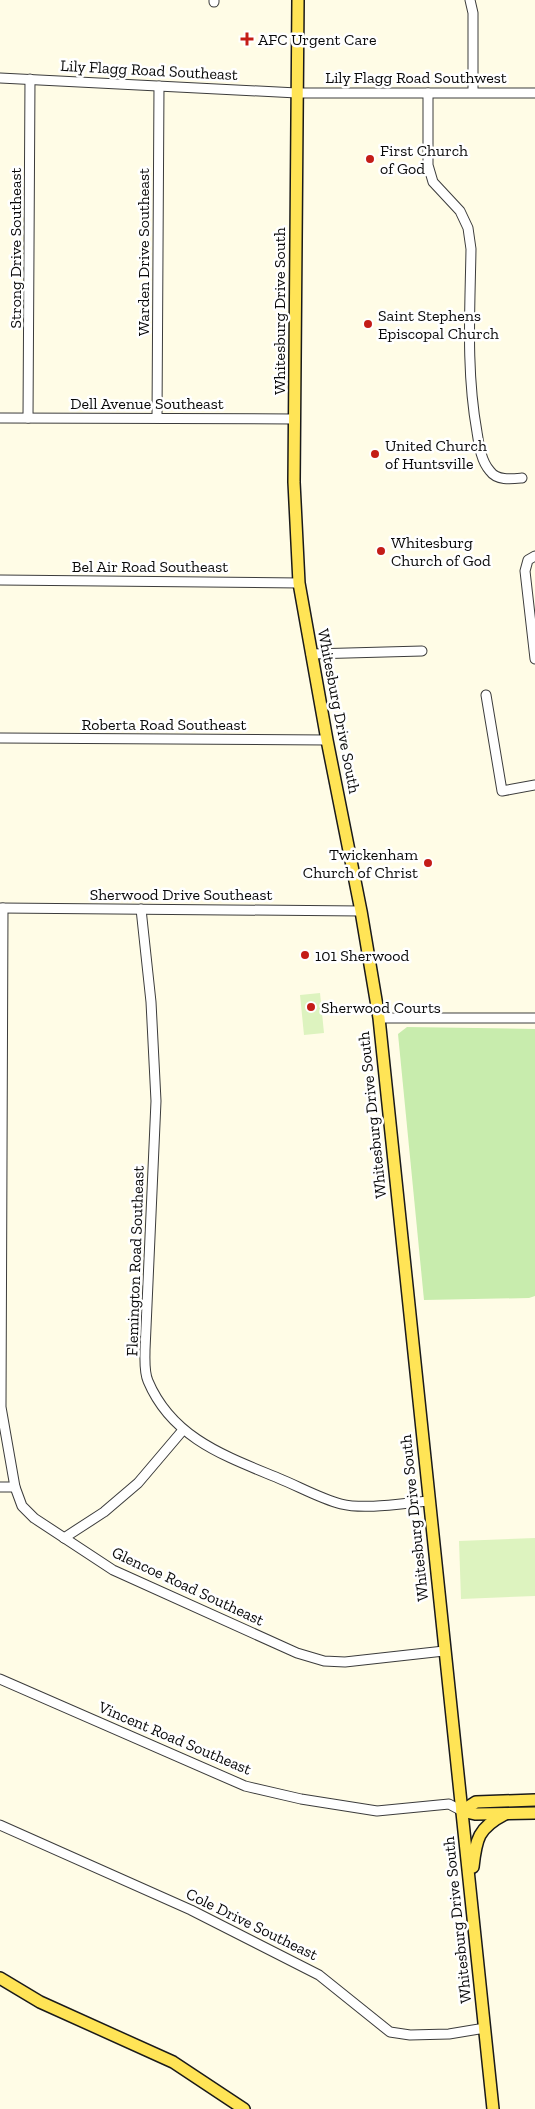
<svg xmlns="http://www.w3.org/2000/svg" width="535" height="2109" viewBox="0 0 535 2109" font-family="'Zilla Slab',serif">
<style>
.green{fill:#c8ecad}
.pitch{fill:#ddf3bf}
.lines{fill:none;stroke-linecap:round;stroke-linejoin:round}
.minor-casing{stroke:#3c3c3c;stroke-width:11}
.major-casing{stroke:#1a1a1a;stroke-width:14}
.minor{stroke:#fff;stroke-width:9}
.major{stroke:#ffe456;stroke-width:11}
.poi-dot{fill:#c41c17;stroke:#fff;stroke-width:2}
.labels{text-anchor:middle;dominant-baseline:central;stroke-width:5;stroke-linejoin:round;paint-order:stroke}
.poi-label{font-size:16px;fill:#090909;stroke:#fff;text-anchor:start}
.street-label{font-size:16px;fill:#090909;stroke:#fff}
</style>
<rect width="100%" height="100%" fill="#fffce6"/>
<polygon class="green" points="407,1027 535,1029 535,1296 529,1298 424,1300 398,1034"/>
<g class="pitch">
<polygon points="320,993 324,1033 304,1035 300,995"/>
<polygon points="535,1538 535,1596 461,1599 459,1541"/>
</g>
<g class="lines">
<defs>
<g id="minor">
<polyline points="214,0 214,2"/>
<polyline points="470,0 473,13 473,92"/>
<polyline points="0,78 297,93 535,93"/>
<path d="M428 93V165L433 182 460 211 468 228 471 249C470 310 466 371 477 432 479 445 481 461 490 471 497 481 512 479 522 478"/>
<polyline points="0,418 294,419"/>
<polyline points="28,418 30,79"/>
<polyline points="157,418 159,86"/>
<polyline points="535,556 528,560 525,571 535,659"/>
<polyline points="0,580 299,583"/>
<polyline points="311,654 422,651"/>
<polyline points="486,695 502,791 535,785"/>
<polyline points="0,738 327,740"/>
<polyline points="0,908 361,911"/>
<polyline points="3,908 1,1407 15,1487 22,1506 34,1518 113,1570 297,1653 324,1661 345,1662 444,1651"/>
<path d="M141 909 151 1002 156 1101 145 1350C145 1360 144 1372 148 1381 172 1438 225 1456 278 1478 298 1486 321 1499 341 1504 365 1510 404 1503 429 1501"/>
<polyline points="379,1018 535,1018"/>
<polyline points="0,1487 15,1487"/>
<polyline points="64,1538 104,1512 138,1483 183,1430"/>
<polyline points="0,1679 245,1786 301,1799 377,1811 449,1804 462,1811"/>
<polyline points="0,1825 191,1910 319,1975 390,2032 410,2035 449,2034 485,2028"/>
</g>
<g id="major">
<polyline points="298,0 294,482 299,583 327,740 361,911 379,1018 493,2109"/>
<polyline points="462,1811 476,1802 535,1800"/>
<polyline points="462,1811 475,1814 535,1813"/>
<path d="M473 1867C476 1839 478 1828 505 1814"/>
<polyline points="0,1978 40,2002 173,2062 244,2109"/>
</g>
</defs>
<use href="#minor" class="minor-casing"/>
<use href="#major" class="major-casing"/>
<use href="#minor" class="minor"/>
<use href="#major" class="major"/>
</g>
<g class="poi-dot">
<path d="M244.5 31.5h5v5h5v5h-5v5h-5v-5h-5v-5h5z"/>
<circle cx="370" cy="159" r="5"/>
<circle cx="368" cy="324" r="5"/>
<circle cx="375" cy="454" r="5"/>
<circle cx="381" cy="551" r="5"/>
<circle cx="428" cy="863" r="5"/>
<circle cx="305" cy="955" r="5"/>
<circle cx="311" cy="1007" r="5"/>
</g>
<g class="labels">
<g class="poi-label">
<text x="258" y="39">AFC Urgent Care</text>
<text x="380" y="150">First Church<tspan x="380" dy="18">of God</tspan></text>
<text x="378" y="315">Saint Stephens<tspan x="378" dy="18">Episcopal Church</tspan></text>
<text x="385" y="445">United Church<tspan x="385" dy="18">of Huntsville</tspan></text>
<text x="391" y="542">Whitesburg<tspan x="391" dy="18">Church of God</tspan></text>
<text x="418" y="854" text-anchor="end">Twickenham<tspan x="418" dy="18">Church of Christ</tspan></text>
<text x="315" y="955">101 Sherwood</text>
<text x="321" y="1007">Sherwood Courts</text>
</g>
<g class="street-label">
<text transform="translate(149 70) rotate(3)">Lily Flagg Road Southeast</text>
<text x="416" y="77">Lily Flagg Road Southwest</text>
<text transform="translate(15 248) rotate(-90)">Strong Drive Southeast</text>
<text transform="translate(143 252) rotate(-90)">Warden Drive Southeast</text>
<text transform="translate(279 311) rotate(-90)">Whitesburg Drive South</text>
<text x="147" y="403">Dell Avenue Southeast</text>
<text x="150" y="566">Bel Air Road Southeast</text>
<text transform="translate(339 711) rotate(79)">Whitesburg Drive South</text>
<text x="164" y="724">Roberta Road Southeast</text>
<text x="181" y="894">Sherwood Drive Southeast</text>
<text transform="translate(372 1115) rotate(-96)">Whitesburg Drive South</text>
<text transform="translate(135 1261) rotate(-88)">Flemington Road Southeast</text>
<text transform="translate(414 1518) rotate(-96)">Whitesburg Drive South</text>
<text transform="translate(188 1586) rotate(25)">Glencoe Road Southeast</text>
<text transform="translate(175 1738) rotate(23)">Vincent Road Southeast</text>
<text transform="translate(457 1920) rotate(-96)">Whitesburg Drive South</text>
<text transform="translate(252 1924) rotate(26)">Cole Drive Southeast</text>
</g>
</g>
</svg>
